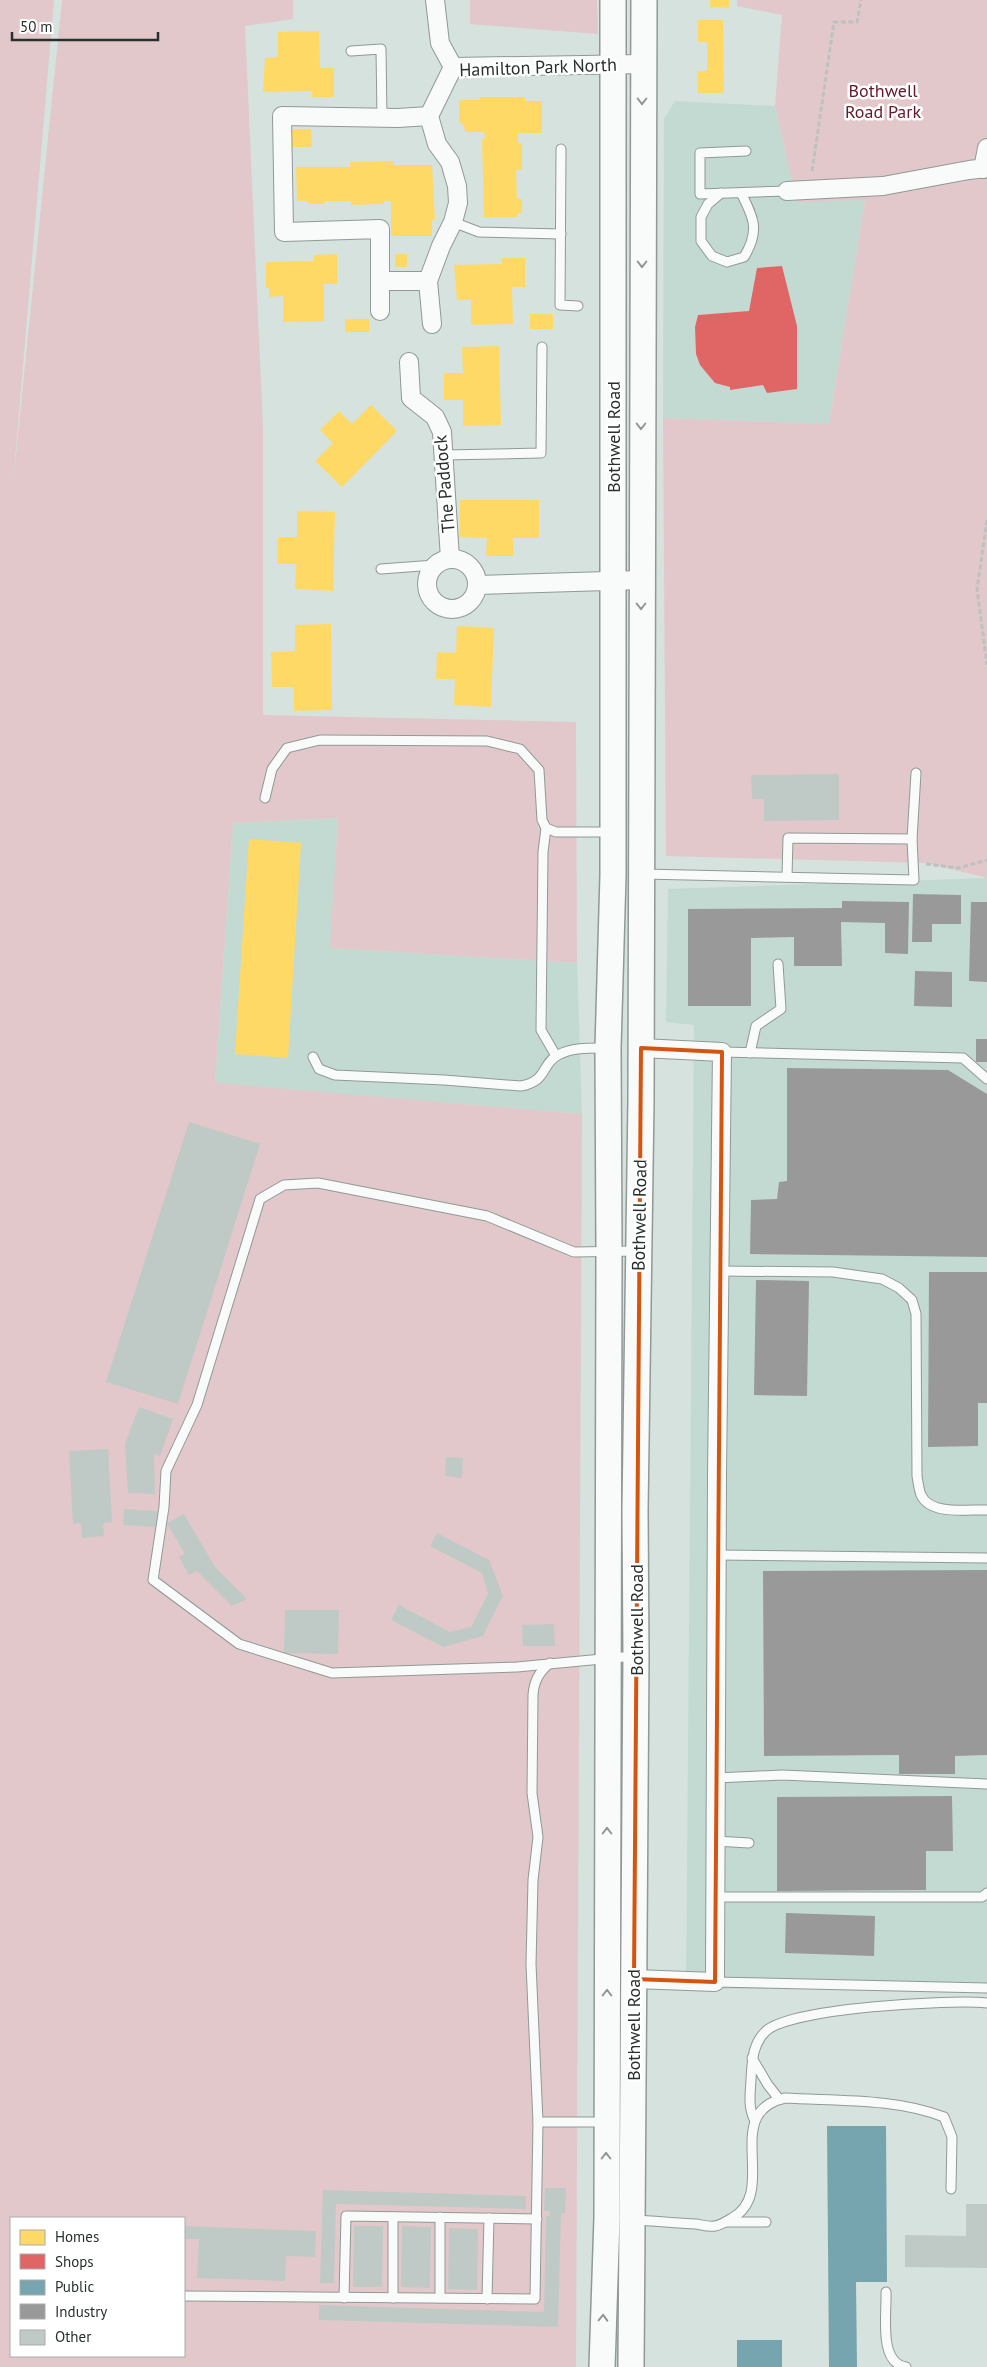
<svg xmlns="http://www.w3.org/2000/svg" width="987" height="2367" viewBox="0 0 987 2367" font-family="'PT Sans',sans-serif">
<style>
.built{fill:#c3dad3}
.green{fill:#e2c8cb;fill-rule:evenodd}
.homes{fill:#ffd966}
.shops{fill:#e06666}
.public{fill:#76a5af}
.industry{fill:#999}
.building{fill:#bfcac7}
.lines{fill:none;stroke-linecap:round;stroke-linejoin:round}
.service-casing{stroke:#909996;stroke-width:11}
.minor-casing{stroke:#909996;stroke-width:20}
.secondary-casing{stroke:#909996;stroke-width:28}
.path{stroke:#bdc1c0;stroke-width:3;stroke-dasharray:5 2.5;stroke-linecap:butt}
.service{stroke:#f9fbfa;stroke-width:9}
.minor{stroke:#f9fbfa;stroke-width:18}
.secondary{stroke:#f9fbfa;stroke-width:25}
.oneway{stroke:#909694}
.marked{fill:none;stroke:#d5550f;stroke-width:4;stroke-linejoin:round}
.labels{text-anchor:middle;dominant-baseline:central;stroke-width:5;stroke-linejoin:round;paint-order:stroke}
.street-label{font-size:18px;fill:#27302d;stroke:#fff}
.park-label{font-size:18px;fill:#63182d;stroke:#fff}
</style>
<rect width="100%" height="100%" fill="#d5e2de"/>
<g class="built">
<polygon points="675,101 775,106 797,201 865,200 829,424 663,418 664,119"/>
<polygon points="338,818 331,948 577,963 582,1114 215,1084 233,823"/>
<polygon points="987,878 987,1989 686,1989 694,1025 666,1022 668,889"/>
</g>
<g class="green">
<path d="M0 0H54L13 484 62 0H293V19L245 26 263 427V715L576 722 577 963 330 948 338 818 233 823 215 1083 582 1114 576 2367H0ZM11 2218H184V2356H11Z"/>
<polygon points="470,0 597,0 598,34 470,24"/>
<polygon points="737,0 987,0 987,878 927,863 666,856 663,418 829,424 865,200 797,202 775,106 782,15 737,6"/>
</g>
<g class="homes">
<polygon points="710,0 729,0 729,8 710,7"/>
<polygon points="698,20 723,20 724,93 698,93 697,71 707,71 707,42 698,42"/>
<polygon points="319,31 320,68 334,68 334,97 312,97 312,91 263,92 265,58 278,57 278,32"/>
<polygon points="480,97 525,97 525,101 542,101 542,133 518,133 518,143 522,143 522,170 516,170 517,199 522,199 522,213 517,213 517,217 484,217 482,139 485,139 484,132 465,132 464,125 459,122 459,100 480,100"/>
<polygon points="291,129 311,129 312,147 291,147"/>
<polygon points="394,161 394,165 432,165 435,220 432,220 432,236 391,236 391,201 384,201 384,204 351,205 351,201 325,201 325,204 308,204 307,201 297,201 296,167 350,167 350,162"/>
<polygon points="337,254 337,284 324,284 324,321 283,322 283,296 269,297 269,288 266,288 266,262 314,261 314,255"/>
<rect x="395" y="254" width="12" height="13"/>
<polygon points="502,258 525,258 525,287 512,287 513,324 471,325 471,300 457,300 454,265 502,264"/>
<rect x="530" y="314" width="23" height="15"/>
<rect x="345" y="319" width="24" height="13"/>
<polygon points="499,346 501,425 463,426 463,400 444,400 444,373 463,373 462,347"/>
<polygon points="371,405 397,431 342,487 315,461 333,443 320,430 339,411 352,424"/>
<polygon points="460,500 539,500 539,538 513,538 513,556 486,556 487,538 460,537"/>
<polygon points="297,511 335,512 333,591 295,589 296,564 277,564 278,537 297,537"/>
<polygon points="331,624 332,710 294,711 294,687 272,687 271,652 295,651 295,625"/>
<polygon points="457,626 494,628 491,707 454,705 455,679 436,679 437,652 456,653"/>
<polygon points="249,839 301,843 288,1058 235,1054"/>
</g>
<polygon class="shops" points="782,266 797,326 797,389 767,393 763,385 730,390 730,387 715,383 700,365 696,354 695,327 698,315 749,311 757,268"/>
<g class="public">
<polygon points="827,2126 886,2126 887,2282 856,2282 857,2367 829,2367"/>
<rect x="737" y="2340" width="45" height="27"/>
</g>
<g class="industry">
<polygon points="913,894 961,895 961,924 932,924 932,942 912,942"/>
<polygon points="842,901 909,902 908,954 885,953 885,923 841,922 842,966 794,966 794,937 751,938 751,1006 688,1006 688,909 842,908"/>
<polygon points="971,902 987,902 987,982 969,981"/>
<polygon points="915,971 952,972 952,1007 914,1006"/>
<rect x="976" y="1039" width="11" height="23"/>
<polygon points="787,1068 948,1070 987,1094 987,1257 750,1254 751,1200 777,1199 779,1182 787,1181"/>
<polygon points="929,1272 987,1272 987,1403 978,1403 978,1446 928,1447"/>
<polygon points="756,1280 809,1281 807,1396 754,1395"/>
<polygon points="987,1570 987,1755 955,1756 955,1774 899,1774 899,1755 764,1756 763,1571"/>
<polygon points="952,1796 953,1851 926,1851 926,1890 777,1891 777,1797"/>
<polygon points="786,1913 875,1916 874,1956 785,1953"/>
</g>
<g class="building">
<polygon points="839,774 839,820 764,821 764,799 752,799 751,775"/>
<polygon points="189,1122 260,1144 178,1404 106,1382"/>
<polygon points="139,1407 173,1419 160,1456 154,1454 155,1494 128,1493 125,1444"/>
<polygon points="108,1449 112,1522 103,1523 104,1536 82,1538 81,1523 73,1524 69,1451"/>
<polygon points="446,1457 463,1458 462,1478 445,1476"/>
<polygon points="124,1509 157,1511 156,1527 123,1525"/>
<polygon points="184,1514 215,1567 247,1599 232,1606 197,1571 189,1575 179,1557 185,1554 167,1523"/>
<polygon points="437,1533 489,1560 503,1596 483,1636 443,1647 391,1620 399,1605 450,1632 471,1627 488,1594 482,1573 430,1546"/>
<polygon points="285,1610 339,1610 338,1654 284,1653"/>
<polygon points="554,1624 555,1646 523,1646 522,1625"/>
<polygon points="545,2188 566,2188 565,2213 561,2213 558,2327 319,2320 319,2305 544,2312 546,2216 550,2216 550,2211 544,2211"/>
<polygon points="323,2190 526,2196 526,2209 336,2204 334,2283 320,2283"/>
<polygon points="966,2204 987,2204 987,2268 905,2267 905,2235 966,2236"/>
<polygon points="184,2226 316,2231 315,2257 286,2256 285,2281 197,2278 199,2239 184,2239"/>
<polygon points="354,2226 383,2226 382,2287 353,2287"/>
<polygon points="402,2226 431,2227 430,2288 401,2287"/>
<polygon points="449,2228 478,2229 477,2290 448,2289"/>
</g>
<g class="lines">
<defs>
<g id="service">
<polyline points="351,51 381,49 382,118"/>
<polyline points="561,149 560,305 578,306"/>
<polyline points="746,151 700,153 700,194 787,191"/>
<path d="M721 193 708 204 701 217V241L712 256 727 262 744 257C760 231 754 218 741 193"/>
<polyline points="453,222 479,232 561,234"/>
<polyline points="444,455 541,453 542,347"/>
<polyline points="381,569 435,565"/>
<polyline points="265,798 272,769 287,748 320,740 487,741 520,749 539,770 542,820 546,828 556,832 612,832"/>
<polyline points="546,828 543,852 541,1030 556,1056"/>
<polyline points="643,874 914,880 912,839"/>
<polyline points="787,877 788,838 912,839 916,773"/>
<polyline points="722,1052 963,1058 987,1079"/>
<polyline points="750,1053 756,1026 781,1009 778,964"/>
<path d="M313 1057 319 1069 335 1075 444 1080 521 1086C548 1081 541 1064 558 1055 573 1047 591 1048 608 1048"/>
<path d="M720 1271 833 1272 882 1279 899 1288 912 1300 916 1314 917 1476C918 1482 919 1490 921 1495 931 1516 968 1509 987 1510"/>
<polyline points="717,1555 987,1558"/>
<polyline points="634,1656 517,1667 332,1673 239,1644 153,1580 164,1507 166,1471 197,1405 260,1199 284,1185 318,1183 487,1216 574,1252 637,1251"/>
<path d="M550 1663C539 1672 534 1681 533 1695L532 1793 538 1837 533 1880 531 1964 538 2122H606"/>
<polyline points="716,1778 782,1775 987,1784"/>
<polyline points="715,1841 749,1843"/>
<polyline points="715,1897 982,1897 987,1893"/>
<polyline points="715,1982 987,1988"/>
<polyline points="752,2058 768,2085 779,2099"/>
<path d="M755 2121C748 2108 750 2095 751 2080 752 2063 752 2044 766 2031 790 2008 951 1999 987 2003"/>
<polyline points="393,2217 393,2298"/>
<path d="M634 2220C655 2221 675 2223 696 2224 702 2225 709 2227 715 2226 721 2225 727 2221 732 2218 780 2192 720 2112 785 2098 837 2101 895 2098 944 2117L952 2137 951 2189"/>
<polyline points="726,2222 766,2222"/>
<path d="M886 2292C887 2313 878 2363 906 2367"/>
<polyline points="184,2296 535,2299 538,2122"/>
<polyline points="344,2298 346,2216 537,2219"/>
<polyline points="440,2298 440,2217"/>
<polyline points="487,2299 489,2218"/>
</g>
<g id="minor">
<polyline points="435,0 440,43 453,67"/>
<polyline points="983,169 987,148"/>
<polyline points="787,191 883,186 969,170 987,168"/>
<polyline points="380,281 428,281"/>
<polyline points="380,311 380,229 284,232 282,116 398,118 429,116"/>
<polyline points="432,324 428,281 441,246 453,222 458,203 457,186 450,162 437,144 429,116 453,67 643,64"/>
<polyline points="409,362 411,398 435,417 442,432 450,559"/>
<circle cx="452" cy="584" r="25"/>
<polyline points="478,585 641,580"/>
<polyline points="634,1979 715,1982 717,1475 722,1052 641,1048"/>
</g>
<g id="secondary">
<polyline points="602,2367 607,2218 609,1251 608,1048 613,875 613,0"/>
<polyline points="631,2367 636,1655 635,1510 641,1100 644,0"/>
</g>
</defs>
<use href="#service" class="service-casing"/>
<use href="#minor" class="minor-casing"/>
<use href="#secondary" class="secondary-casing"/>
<g class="path">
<polyline points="812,171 834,22 857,22 861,0"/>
<polyline points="987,520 977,589 987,665"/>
<polyline points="926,864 958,868 987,860"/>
</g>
<use href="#service" class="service"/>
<use href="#minor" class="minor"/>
<use href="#secondary" class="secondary"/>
</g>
<defs><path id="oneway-chevron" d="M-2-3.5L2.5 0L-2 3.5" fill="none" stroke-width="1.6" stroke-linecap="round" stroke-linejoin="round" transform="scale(1.25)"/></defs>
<g class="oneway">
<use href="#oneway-chevron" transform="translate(642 101) rotate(90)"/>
<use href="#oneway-chevron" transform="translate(642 264) rotate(90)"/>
<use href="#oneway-chevron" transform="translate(641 426) rotate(90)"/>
<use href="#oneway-chevron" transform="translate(641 606) rotate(90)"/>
<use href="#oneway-chevron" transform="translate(607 1831) rotate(-90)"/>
<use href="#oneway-chevron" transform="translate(607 1993) rotate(-90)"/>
<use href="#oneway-chevron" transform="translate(606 2156) rotate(-90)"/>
<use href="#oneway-chevron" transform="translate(603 2318) rotate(-88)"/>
</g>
<path class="marked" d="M641 1048 722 1052 715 1982 634 1979Z"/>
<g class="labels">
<g class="street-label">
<text transform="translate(538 67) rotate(-2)">Hamilton Park North</text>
<text transform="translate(613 437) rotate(-90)">Bothwell Road</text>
<text transform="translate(444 484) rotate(-95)">The Paddock</text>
<text transform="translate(639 1215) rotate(-89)">Bothwell Road</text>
<text transform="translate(636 1620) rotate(-90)">Bothwell Road</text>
<text transform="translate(633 2025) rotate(-90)">Bothwell Road</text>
</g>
<g class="park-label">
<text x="883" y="90">Bothwell<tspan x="883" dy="21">Road Park</tspan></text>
</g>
</g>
<rect x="10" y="2217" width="175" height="140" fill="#ffffff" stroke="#a9acab"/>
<rect x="20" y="2230" width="25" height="15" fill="#ffd966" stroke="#a9acab"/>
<text x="55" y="2242" font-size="15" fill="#27302d">Homes</text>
<rect x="20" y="2254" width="25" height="15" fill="#e06666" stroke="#a9acab"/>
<text x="55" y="2267" font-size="15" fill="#27302d">Shops</text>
<rect x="20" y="2280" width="25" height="15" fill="#76a5af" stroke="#a9acab"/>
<text x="55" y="2292" font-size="15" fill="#27302d">Public</text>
<rect x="20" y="2304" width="25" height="15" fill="#999999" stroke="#a9acab"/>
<text x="55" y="2317" font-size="15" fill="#27302d">Industry</text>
<rect x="20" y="2330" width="25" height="15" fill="#bfcac7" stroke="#a9acab"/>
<text x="55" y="2342" font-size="15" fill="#27302d">Other</text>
<path d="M12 32v8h146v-8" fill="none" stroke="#27302d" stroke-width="2.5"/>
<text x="20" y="32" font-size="15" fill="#27302d" stroke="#ffffff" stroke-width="4" paint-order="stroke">50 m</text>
</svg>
